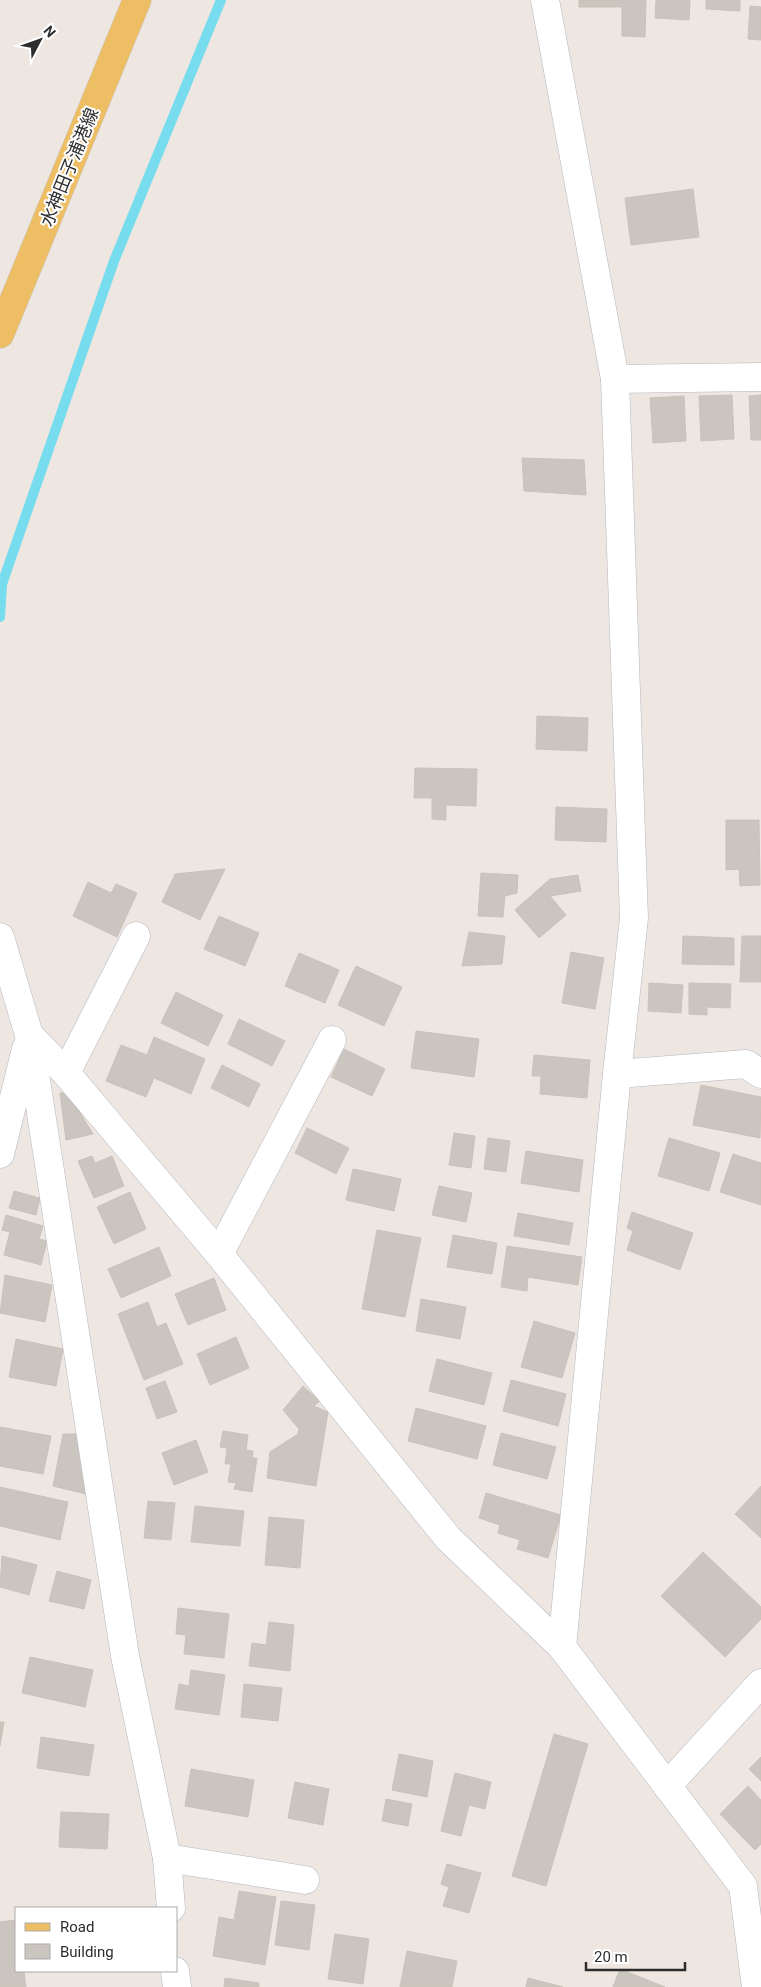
<svg xmlns="http://www.w3.org/2000/svg" width="761" height="1987" viewBox="0 0 761 1987" font-family="Roboto,'Noto Sans JP',sans-serif">
<style>
.lines{fill:none;stroke-linecap:round;stroke-linejoin:round}
.stream{stroke:#77dced;stroke-width:10}
.building{fill:#cac5bf;stroke:#cac2ba}
.minor-casing{stroke:#b4b7c0;stroke-width:29}
.major-casing{stroke:#c8c8c8;stroke-width:29}
.minor{stroke:#fff;stroke-width:28}
.major{stroke:#eebe65;stroke-width:28}
.labels{text-anchor:middle;dominant-baseline:central;stroke-width:4;stroke-linejoin:round;paint-order:stroke}
.street-label{font-size:18px;fill:#2d2d2d;stroke:#fff}
</style>
<rect width="100%" height="100%" fill="#eee7e1"/>
<g class="lines">
<polyline class="stream" points="0,617 2,584 114,261 221,0"/>
</g>
<g class="building">
<polygon points="579,0 646,0 645,37 622,36 622,7 579,7"/>
<polygon points="656,0 690,0 689,20 655,18"/>
<polygon points="706,0 740,0 740,11 706,9"/>
<polygon points="750,6 761,7 761,40 748,39"/>
<polygon points="693,189 699,237 631,245 625,198"/>
<polygon points="732,395 734,439 701,441 699,396"/>
<polygon points="761,395 761,440 751,440 749,396"/>
<polygon points="684,396 686,441 653,443 650,398"/>
<polygon points="522,458 584,460 586,495 524,491"/>
<polygon points="537,716 588,718 587,751 536,749"/>
<polygon points="415,768 477,769 476,806 446,805 446,820 432,819 432,798 414,798"/>
<polygon points="556,807 607,809 606,842 555,840"/>
<polygon points="726,820 759,820 760,885 740,886 739,869 726,870"/>
<polygon points="225,869 200,920 162,902 175,874"/>
<polygon points="481,873 518,875 517,893 505,896 503,917 478,916"/>
<polygon points="578,875 581,891 550,896 566,915 539,938 515,910 550,879"/>
<polygon points="88,882 111,893 116,884 137,893 117,937 73,916"/>
<polygon points="219,916 259,933 245,966 204,949"/>
<polygon points="469,932 505,936 502,964 462,966"/>
<polygon points="683,936 734,938 734,965 682,964"/>
<polygon points="742,936 761,936 761,982 740,982"/>
<polygon points="571,952 604,958 595,1009 562,1003"/>
<polygon points="299,953 339,970 325,1003 285,986"/>
<polygon points="356,966 402,987 384,1026 338,1005"/>
<polygon points="649,983 683,985 681,1013 648,1011"/>
<polygon points="689,983 731,984 730,1008 707,1007 707,1015 689,1014"/>
<polygon points="176,992 223,1015 208,1046 161,1023"/>
<polygon points="239,1019 285,1041 272,1066 228,1044"/>
<polygon points="416,1031 479,1039 474,1077 411,1068"/>
<polygon points="154,1037 205,1059 191,1094 154,1078 146,1097 106,1081 121,1045 147,1055"/>
<polygon points="344,1049 385,1069 372,1096 331,1077"/>
<polygon points="534,1055 590,1060 587,1098 540,1094 541,1076 532,1076"/>
<polygon points="222,1065 260,1084 249,1107 211,1088"/>
<polygon points="701,1085 761,1097 760,1138 693,1125"/>
<polygon points="60,1093 68,1093 93,1134 66,1140"/>
<polygon points="307,1128 349,1148 336,1174 295,1153"/>
<polygon points="454,1133 475,1136 471,1168 449,1165"/>
<polygon points="488,1138 510,1141 506,1172 484,1169"/>
<polygon points="669,1138 720,1153 709,1191 658,1176"/>
<polygon points="526,1151 583,1160 579,1192 521,1183"/>
<polygon points="733,1154 761,1163 761,1205 720,1192"/>
<polygon points="92,1156 95,1163 112,1156 124,1186 94,1198 78,1161"/>
<polygon points="353,1169 401,1179 394,1211 346,1200"/>
<polygon points="439,1186 472,1193 466,1222 432,1215"/>
<polygon points="14,1191 40,1198 36,1215 9,1208"/>
<polygon points="130,1192 146,1229 114,1244 97,1207"/>
<polygon points="632,1212 693,1233 680,1270 627,1250 633,1231 627,1228"/>
<polygon points="518,1213 573,1223 569,1245 514,1236"/>
<polygon points="6,1215 43,1226 39,1239 47,1241 41,1265 4,1255 10,1232 2,1230"/>
<polygon points="377,1230 421,1238 405,1317 362,1309"/>
<polygon points="453,1235 497,1243 492,1274 447,1267"/>
<polygon points="507,1246 582,1257 578,1285 528,1277 527,1291 501,1287"/>
<polygon points="159,1247 171,1276 121,1298 108,1269"/>
<polygon points="5,1275 52,1285 45,1322 0,1313"/>
<polygon points="214,1278 226,1310 188,1325 175,1294"/>
<polygon points="421,1299 466,1307 460,1339 416,1331"/>
<polygon points="148,1302 157,1327 166,1323 183,1364 144,1380 118,1314"/>
<polygon points="534,1321 575,1333 562,1378 521,1367"/>
<polygon points="236,1337 249,1368 210,1385 197,1354"/>
<polygon points="16,1339 63,1349 56,1386 9,1377"/>
<polygon points="437,1359 492,1373 484,1405 429,1391"/>
<polygon points="511,1380 566,1394 558,1426 503,1411"/>
<polygon points="165,1381 177,1412 157,1419 146,1388"/>
<polygon points="303,1386 320,1401 314,1406 328,1412 316,1486 267,1478 270,1452 298,1434 299,1429 283,1410"/>
<polygon points="416,1408 486,1426 477,1459 408,1441"/>
<polygon points="0,1427 51,1436 43,1474 0,1466"/>
<polygon points="223,1431 248,1435 246,1450 253,1451 252,1458 257,1458 252,1492 234,1489 236,1483 228,1482 231,1464 225,1464 227,1448 220,1447"/>
<polygon points="501,1433 556,1447 547,1479 493,1465"/>
<polygon points="63,1434 79,1434 86,1494 53,1486"/>
<polygon points="196,1440 208,1472 174,1485 162,1453"/>
<polygon points="761,1486 761,1538 735,1514"/>
<polygon points="0,1487 68,1502 60,1540 0,1526"/>
<polygon points="486,1493 561,1515 548,1558 517,1549 520,1540 498,1533 500,1525 479,1518"/>
<polygon points="148,1501 175,1503 171,1540 144,1538"/>
<polygon points="195,1506 244,1511 240,1546 191,1542"/>
<polygon points="269,1517 304,1520 300,1568 265,1565"/>
<polygon points="703,1552 761,1607 761,1619 725,1657 661,1596"/>
<polygon points="2,1556 37,1565 29,1595 0,1587"/>
<polygon points="57,1571 91,1580 84,1609 49,1601"/>
<polygon points="178,1608 229,1614 224,1658 184,1654 186,1635 176,1634"/>
<polygon points="269,1622 294,1625 290,1671 249,1666 252,1643 266,1645"/>
<polygon points="30,1657 93,1670 85,1707 22,1693"/>
<polygon points="191,1670 225,1675 219,1715 175,1709 179,1684 189,1686"/>
<polygon points="244,1684 282,1688 278,1721 241,1717"/>
<polygon points="0,1722 4,1722 0,1746"/>
<polygon points="554,1734 588,1744 546,1886 512,1876"/>
<polygon points="41,1737 94,1745 89,1776 37,1768"/>
<polygon points="399,1754 433,1761 427,1797 392,1790"/>
<polygon points="761,1757 761,1781 749,1769"/>
<polygon points="191,1769 254,1780 248,1817 185,1806"/>
<polygon points="455,1773 491,1782 485,1809 469,1805 461,1836 441,1831"/>
<polygon points="295,1782 329,1789 323,1825 288,1818"/>
<polygon points="748,1786 761,1800 761,1844 755,1850 720,1814"/>
<polygon points="386,1799 412,1804 408,1826 382,1821"/>
<polygon points="61,1812 109,1814 107,1849 59,1847"/>
<polygon points="447,1864 481,1873 469,1913 443,1906 449,1887 441,1884"/>
<polygon points="239,1891 276,1897 265,1965 213,1956 219,1917 234,1920"/>
<polygon points="281,1901 315,1905 309,1950 275,1945"/>
<polygon points="16,1920 16,1971 24,1971 26,1987 0,1987 0,1922"/>
<polygon points="335,1934 369,1939 363,1984 328,1979"/>
<polygon points="407,1951 457,1961 452,1987 400,1987"/>
<polygon points="620,1969 665,1987 613,1987"/>
<polygon points="225,1978 259,1983 259,1987 224,1987"/>
<polygon points="528,1978 563,1987 526,1987"/>
</g>
<g class="lines">
<defs>
<g id="minor">
<polyline points="545,0 615,379 634,918 617,1074 562,1647"/>
<polyline points="615,379 761,377"/>
<polyline points="0,937 29,1035 125,1656 167,1858 171,1908"/>
<polyline points="29,1035 66,1073 219,1254 448,1538 562,1647 743,1886 756,1987"/>
<polyline points="66,1073 136,936"/>
<polyline points="617,1074 746,1064 761,1074"/>
<polyline points="0,1154 26,1049"/>
<polyline points="219,1254 332,1040"/>
<polyline points="667,1786 761,1683"/>
<polyline points="167,1858 305,1880"/>
<polyline points="175,1971 177,1987"/>
</g>
<polyline id="major" points="0,334 137,0"/>
</defs>
<use href="#minor" class="minor-casing"/>
<use href="#major" class="major-casing"/>
<use href="#minor" class="minor"/>
<use href="#major" class="major"/>
</g>
<g class="labels">
<g class="street-label">
<text transform="translate(69 167) rotate(-68)">水神田子浦港線</text>
</g>
</g>
<rect x="15" y="1907" width="162" height="65" fill="#ffffff" stroke="#ababab"/>
<rect x="25" y="1923" width="25" height="8" fill="#eebe65" stroke="#ababab"/>
<text x="60" y="1932" font-size="15" fill="#2d2d2d">Road</text>
<rect x="25" y="1944" width="25" height="15" fill="#cac5bf" stroke="#ababab"/>
<text x="60" y="1957" font-size="15" fill="#2d2d2d">Building</text>
<g transform="translate(40 40) rotate(49)" stroke="#ffffff" stroke-width="4" paint-order="stroke">
<path d="M0-4L9 19L0 12L-9 19Z" fill="#2d2d2d"/>
<text y="-8" font-size="14" font-weight="bold" text-anchor="middle" fill="#2d2d2d">N</text>
</g>
<path d="M586 1962v8h99v-8" fill="none" stroke="#2d2d2d" stroke-width="2.5"/>
<text x="594" y="1962" font-size="15" fill="#2d2d2d" stroke="#ffffff" stroke-width="4" paint-order="stroke">20 m</text>
</svg>
